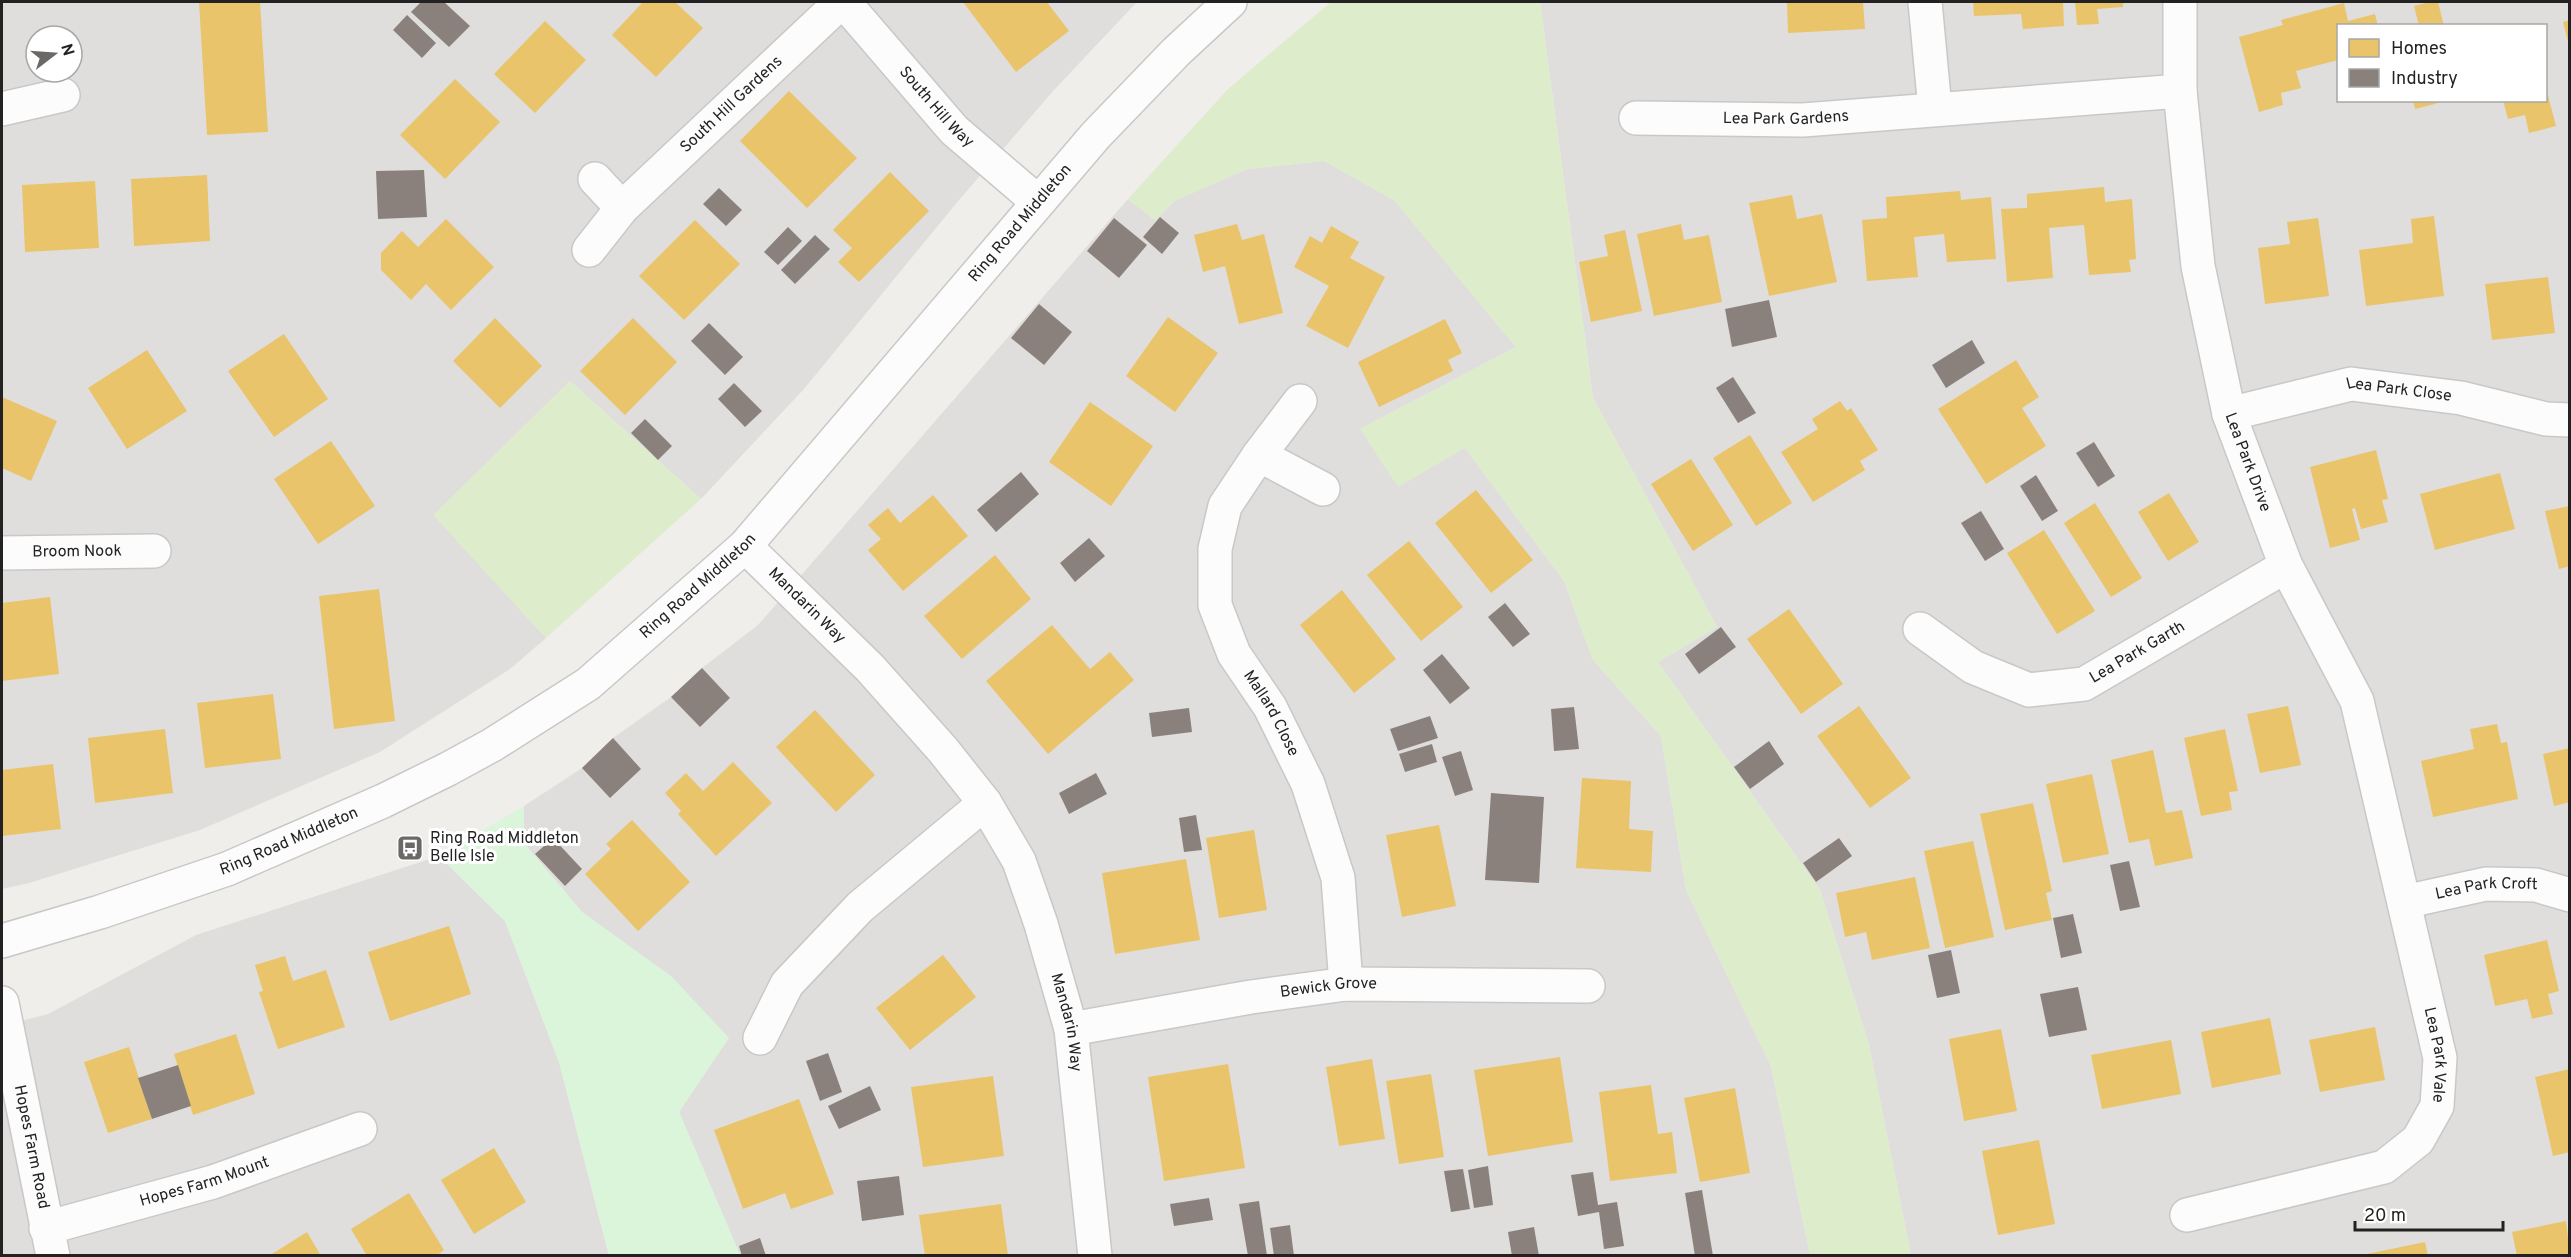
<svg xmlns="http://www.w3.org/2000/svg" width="2571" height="1257" viewBox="0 0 2571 1257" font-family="Overpass,sans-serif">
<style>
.residential{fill:#dfdedc;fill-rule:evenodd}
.grass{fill:#ddeccb}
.park{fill:#daf5da}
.homes{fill:#e9c46a}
.industry{fill:#8a817c}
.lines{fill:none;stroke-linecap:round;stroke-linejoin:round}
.minor-casing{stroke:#c9c8c7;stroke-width:36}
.tertiary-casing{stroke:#c9c8c7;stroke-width:36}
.minor{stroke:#fdfcfc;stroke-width:33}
.tertiary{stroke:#fdfcfc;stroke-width:33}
.labels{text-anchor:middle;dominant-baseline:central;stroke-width:6;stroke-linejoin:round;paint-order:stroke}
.street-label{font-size:16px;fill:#222;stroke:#fff}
.poi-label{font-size:16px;fill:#222;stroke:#fff;text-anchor:start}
</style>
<rect width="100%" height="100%" fill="#f0eeeb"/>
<g class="residential">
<path d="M2 2H1137L1054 90 959 200 804 389 701 499 570 381 434 515 546 638 510 669 380 752 200 830 29 883 2 889ZM36 36H72V72H36Z"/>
<path d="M1540 2H2569V1255H1911L1869 1045 1820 890 1658 662 1717 627 1593 398ZM2338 26H2546V100H2338Z"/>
<polygon points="1324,161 1394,200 1516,347 1360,429 1465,448 1564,581 1593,660 1661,736 1686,890 1771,1066 1810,1255 740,1255 679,1112 672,977 582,912 524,843 524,806 582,768 613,738 671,697 702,668 758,625 1128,199 1155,220 1174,201 1247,169"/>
<polygon points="439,856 505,921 559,1062 609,1256 2,1256 2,1026 48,1014 196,935"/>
</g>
<g class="grass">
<polygon points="1331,2 1540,2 1593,398 1717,627 1658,662 1820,890 1869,1045 1911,1255 1810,1255 1771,1066 1686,890 1661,736 1593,660 1564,581 1465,448 1398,487 1360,429 1516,347 1394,200 1324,161 1247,169 1174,201 1155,220 1128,199 1228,89"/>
<polygon points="570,381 701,499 546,638 433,515"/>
</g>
<polygon class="park" points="524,806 524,844 582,912 672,977 729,1038 679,1112 740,1255 609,1255 559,1062 505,921 439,856"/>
<g class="homes">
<polygon points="199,2 260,2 268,132 207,135"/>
<polygon points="643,2 675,2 703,28 656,77 612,35"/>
<polygon points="963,2 1047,2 1069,31 1016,72"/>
<polygon points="1787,2 1863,2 1865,29 1788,33"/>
<polygon points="1973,2 2063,2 2064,26 2023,29 2021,14 1974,16"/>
<polygon points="2075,2 2123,2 2123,7 2097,9 2099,24 2077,25"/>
<polygon points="2430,2 2438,2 2444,26 2419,26 2414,6"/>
<polygon points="2344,3 2348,21 2375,14 2378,26 2338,26 2338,60 2296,71 2301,88 2281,93 2283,105 2259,112 2239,37 2283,25 2281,20"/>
<polygon points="2570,20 2570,45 2569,45 2563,22"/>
<polygon points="545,21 586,60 535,113 494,74"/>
<polygon points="455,79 500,122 445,179 400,135"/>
<polygon points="2546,88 2556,126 2529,133 2525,115 2508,119 2503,100 2546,100"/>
<polygon points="789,91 857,158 807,208 740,141"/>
<polygon points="2413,100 2446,100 2446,101 2415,109"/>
<polygon points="890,172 929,211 859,282 838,262 852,248 833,230"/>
<polygon points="207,175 210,241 134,246 131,179"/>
<polygon points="95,181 99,248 25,252 22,185"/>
<polygon points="2104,187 2105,202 2132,199 2136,259 2129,260 2131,272 2089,275 2084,225 2049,228 2053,278 2007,282 2001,209 2027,208 2027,194"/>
<polygon points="1960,191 1961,200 1991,197 1996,259 1947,262 1944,234 1914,237 1918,277 1867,281 1862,220 1887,218 1886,197"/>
<polygon points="1792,195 1797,219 1822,214 1837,282 1769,296 1749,203"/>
<polygon points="2434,216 2444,296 2366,306 2359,250 2413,243 2411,219"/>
<polygon points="2318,218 2329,296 2265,304 2258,248 2290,244 2287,222"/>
<polygon points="446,219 494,267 451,310 426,284 411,300 381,270 381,253 402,231 418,247"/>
<polygon points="695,220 740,264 684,320 639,276"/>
<polygon points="1237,224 1242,240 1264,234 1283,313 1239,324 1225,266 1203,272 1194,235"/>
<polygon points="1681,224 1684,240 1709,235 1722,302 1654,316 1637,234"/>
<polygon points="1331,226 1359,242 1350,258 1385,277 1348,348 1306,326 1329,286 1294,267 1310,236 1322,243"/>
<polygon points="1625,230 1642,311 1591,322 1579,262 1608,256 1604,235"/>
<polygon points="2548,277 2555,333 2492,340 2485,284"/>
<polygon points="1168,317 1218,353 1175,412 1126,376"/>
<polygon points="495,318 542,366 500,408 453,361"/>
<polygon points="633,318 677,362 625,415 580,371"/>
<polygon points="1445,319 1462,353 1448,360 1453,371 1379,407 1358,362"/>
<polygon points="284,334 328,399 274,437 228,371"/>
<polygon points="147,350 187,411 127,449 88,388"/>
<polygon points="2016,360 2039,397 2022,408 2046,446 1986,484 1938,409"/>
<polygon points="2,397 57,421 31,481 2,468"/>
<polygon points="1840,401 1847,411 1851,408 1878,450 1860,461 1865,470 1813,502 1781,452 1818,429 1812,419"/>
<polygon points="1090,402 1153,446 1111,506 1049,462"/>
<polygon points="1750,435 1792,503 1756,526 1713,458"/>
<polygon points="331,441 375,506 318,544 274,479"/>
<polygon points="2376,450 2388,499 2382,500 2388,522 2361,529 2355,508 2352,509 2360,540 2330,548 2310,467"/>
<polygon points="1691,459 1733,525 1693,551 1651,484"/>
<polygon points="2500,473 2515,529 2435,550 2420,494"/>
<polygon points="1476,490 1533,560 1491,593 1435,523"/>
<polygon points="2169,493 2199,542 2168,561 2138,512"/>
<polygon points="933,495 968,536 903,591 868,550 881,539 868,525 888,508 900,523"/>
<polygon points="2095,503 2142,578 2111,597 2064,523"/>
<polygon points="2570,506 2570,566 2559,569 2545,511"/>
<polygon points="2044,530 2095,611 2057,634 2007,553"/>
<polygon points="1409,541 1463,607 1421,641 1367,575"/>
<polygon points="995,555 1031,599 962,659 924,616"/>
<polygon points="379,589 395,721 334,729 319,596"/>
<polygon points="1342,590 1396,659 1354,693 1300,625"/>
<polygon points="50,597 59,674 2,681 2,603"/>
<polygon points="1789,609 1843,684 1801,714 1747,639"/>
<polygon points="1052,625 1090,669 1110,652 1134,680 1048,754 986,681"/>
<polygon points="273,694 281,759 205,768 197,703"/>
<polygon points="1859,706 1911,778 1870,808 1817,736"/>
<polygon points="2288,706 2301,765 2260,773 2247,714"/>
<polygon points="815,710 875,775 836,812 776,747"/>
<polygon points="2497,724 2501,743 2507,742 2518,799 2433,817 2421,761 2474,749 2470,729"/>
<polygon points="165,729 173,793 95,803 88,738"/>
<polygon points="2225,729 2238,791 2229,792 2232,810 2201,816 2184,738"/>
<polygon points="2570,748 2570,802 2554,806 2543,754"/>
<polygon points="2153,750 2166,813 2182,810 2193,858 2155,866 2149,839 2129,843 2111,760"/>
<polygon points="733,762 772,803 716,856 678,814 681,811 665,793 686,773 703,791"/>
<polygon points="53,764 61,829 2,836 2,770"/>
<polygon points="2092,774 2109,854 2063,863 2046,784"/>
<polygon points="1582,778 1631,781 1629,829 1653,831 1651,872 1576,868"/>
<polygon points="2033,803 2052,891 2046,893 2052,920 2005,930 1980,814"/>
<polygon points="632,820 690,882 638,931 585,874 611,849 606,844"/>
<polygon points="1439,825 1456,906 1402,917 1386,835"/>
<polygon points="1254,830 1267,910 1219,918 1206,838"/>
<polygon points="1973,841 1994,937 1945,948 1924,851"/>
<polygon points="1186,859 1200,940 1115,954 1102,873"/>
<polygon points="1915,877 1930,948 1872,960 1866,932 1845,937 1836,893"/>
<polygon points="449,926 471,994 390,1021 368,952"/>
<polygon points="2547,940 2559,991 2548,994 2553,1014 2532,1019 2527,999 2495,1006 2484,955"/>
<polygon points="943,955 976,997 910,1050 876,1008"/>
<polygon points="285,956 293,981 326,970 345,1027 278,1049 259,992 263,991 255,965"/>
<polygon points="2270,1018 2281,1074 2212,1088 2201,1032"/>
<polygon points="2375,1027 2385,1080 2320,1092 2309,1040"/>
<polygon points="2001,1029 2017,1111 1964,1121 1949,1039"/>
<polygon points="236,1034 255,1094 193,1115 174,1054"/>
<polygon points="2171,1040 2181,1094 2102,1109 2091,1055"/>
<polygon points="129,1047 152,1119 108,1133 84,1062"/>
<polygon points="1560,1057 1573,1142 1488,1156 1474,1070"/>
<polygon points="1372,1059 1385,1139 1339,1146 1326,1067"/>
<polygon points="1228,1064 1245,1168 1164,1181 1148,1077"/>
<polygon points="2570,1069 2570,1152 2553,1156 2535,1077"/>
<polygon points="1431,1074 1444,1157 1399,1164 1386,1081"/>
<polygon points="993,1076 1004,1156 923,1167 911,1087"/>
<polygon points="1651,1085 1658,1134 1672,1132 1677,1173 1610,1181 1599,1092"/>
<polygon points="1735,1088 1750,1173 1700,1182 1684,1098"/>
<polygon points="799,1099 834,1194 791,1209 785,1193 743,1209 714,1130"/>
<polygon points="2039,1140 2055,1224 1998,1235 1982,1151"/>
<polygon points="494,1148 526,1202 474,1234 441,1180"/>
<polygon points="409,1193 444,1250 436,1256 367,1256 351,1229"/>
<polygon points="1001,1204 1008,1256 925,1256 919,1215"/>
<polygon points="2566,1221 2570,1256 2517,1256 2512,1232"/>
<polygon points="307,1232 321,1256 269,1256 272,1254"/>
<polygon points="2425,1242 2428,1256 2367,1256 2367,1254"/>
</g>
<g class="industry">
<polygon points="421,2 444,2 470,26 449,47 411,12"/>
<polygon points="407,15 436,43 422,58 393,30"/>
<polygon points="424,170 427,217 378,219 376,171"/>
<polygon points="719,188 742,210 726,226 703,204"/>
<polygon points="1160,217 1179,233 1162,254 1143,237"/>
<polygon points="1114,218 1147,245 1119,278 1087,251"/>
<polygon points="788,227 802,241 778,265 764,252"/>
<polygon points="815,235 830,249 795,284 781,270"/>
<polygon points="1769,300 1777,337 1732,347 1725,309"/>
<polygon points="1039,304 1072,332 1044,365 1011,338"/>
<polygon points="709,323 743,357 725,375 691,341"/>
<polygon points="1972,340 1985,363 1946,388 1932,365"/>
<polygon points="1733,377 1756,413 1738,423 1716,388"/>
<polygon points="734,383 762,411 745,427 718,399"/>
<polygon points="645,419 672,446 658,460 631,433"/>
<polygon points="2094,442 2115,476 2098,487 2076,453"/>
<polygon points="1021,472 1039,494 996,532 977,510"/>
<polygon points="2036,475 2058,511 2042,521 2020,486"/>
<polygon points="1981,511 2004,549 1985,561 1961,523"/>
<polygon points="1089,538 1105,556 1075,582 1060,563"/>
<polygon points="1505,603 1530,634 1513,647 1488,617"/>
<polygon points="1721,627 1736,647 1699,674 1685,654"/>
<polygon points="1442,654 1470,688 1450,704 1423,670"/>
<polygon points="702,668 730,698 700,727 671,697"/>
<polygon points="1574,707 1579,749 1554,751 1551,709"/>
<polygon points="1189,708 1192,732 1152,737 1149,713"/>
<polygon points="1430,716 1438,738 1398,751 1390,729"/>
<polygon points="613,738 641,769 610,798 582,768"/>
<polygon points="1769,741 1784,764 1750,789 1734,767"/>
<polygon points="1432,744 1437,762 1405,772 1399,754"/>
<polygon points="1461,751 1473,790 1455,796 1442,757"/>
<polygon points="1096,773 1107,794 1069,814 1059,793"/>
<polygon points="1491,793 1544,797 1539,883 1485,880"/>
<polygon points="1196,815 1202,850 1184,852 1179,818"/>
<polygon points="553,838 582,869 565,886 535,854"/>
<polygon points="1839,838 1852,856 1816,882 1803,863"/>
<polygon points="2129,861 2140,907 2120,911 2110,865"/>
<polygon points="2073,914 2082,953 2061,958 2053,918"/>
<polygon points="1951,950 1960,993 1937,998 1928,955"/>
<polygon points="2078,987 2087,1030 2049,1037 2040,994"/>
<polygon points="828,1053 842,1092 820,1101 806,1061"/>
<polygon points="178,1065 191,1106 152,1119 138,1078"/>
<polygon points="870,1086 881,1110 839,1129 828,1106"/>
<polygon points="1488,1166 1493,1205 1474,1208 1468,1170"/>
<polygon points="1463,1169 1470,1209 1451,1212 1444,1171"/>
<polygon points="1593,1172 1598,1205 1617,1202 1624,1246 1604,1249 1599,1212 1578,1216 1571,1175"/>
<polygon points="899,1176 904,1215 862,1221 857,1181"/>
<polygon points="1702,1190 1713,1256 1695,1256 1685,1193"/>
<polygon points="1209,1198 1213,1220 1174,1226 1170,1204"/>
<polygon points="1259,1201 1267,1256 1248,1256 1239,1204"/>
<polygon points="1290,1225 1294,1256 1274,1256 1270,1228"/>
<polygon points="1534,1227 1539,1256 1512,1256 1508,1232"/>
<polygon points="760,1238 766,1256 742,1256 739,1246"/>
</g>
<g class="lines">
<defs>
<g id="minor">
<path id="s1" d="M844 2 954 130 1038 202"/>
<polyline points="1925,2 1935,109"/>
<path id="s2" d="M2180 2V91L2198 266 2229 414 2286 566 2357 701 2440 1058 2437 1106 2418 1140 2384 1167 2187 1215"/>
<polyline points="2,109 63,95"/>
<path id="s3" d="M1636 118 1803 120 2180 91"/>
<polyline points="595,179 622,208"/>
<path id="s4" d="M589 250 622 208 841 2"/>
<path id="s5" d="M1300 401 1259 455 1225 506 1215 549V605L1234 654 1270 707 1308 784 1338 878 1346 984"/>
<path id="s6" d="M2229 414 2351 384 2461 398 2546 419 2570 420"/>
<polyline points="1259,455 1323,489"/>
<path id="s7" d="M745 546 870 668 943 750 985 803 1019 861 1041 924 1071 1029 1095 1256"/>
<path id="s8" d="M2 553 154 551"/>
<path id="s9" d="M1920 629 1973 667 2029 690 2084 684 2286 566"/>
<path id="s10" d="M2404 902 2486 884 2536 885 2570 895"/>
<path id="s11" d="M2 1003 53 1256"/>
<path id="s12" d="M1071 1029 1251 997 1346 984 1588 986"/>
<polyline points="760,1038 787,984 860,907 985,803"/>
<path id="s13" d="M46 1228 213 1182 360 1129"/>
</g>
<g id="tertiary">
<path id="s14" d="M2 941 100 912 227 869 383 801 448 769 492 745 588 684 745 546 1096 135 1176 52 1230 2"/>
</g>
</defs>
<use href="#minor" class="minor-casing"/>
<use href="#tertiary" class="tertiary-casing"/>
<use href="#minor" class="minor"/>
<use href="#tertiary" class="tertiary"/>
</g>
<defs>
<symbol id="bus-square" viewBox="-11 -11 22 22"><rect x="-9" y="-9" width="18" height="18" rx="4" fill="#6a6968" stroke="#fff"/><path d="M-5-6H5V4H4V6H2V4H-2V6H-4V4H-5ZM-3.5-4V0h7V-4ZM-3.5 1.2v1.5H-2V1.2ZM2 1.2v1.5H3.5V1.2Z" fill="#fff"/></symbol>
</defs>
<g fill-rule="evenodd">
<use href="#bus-square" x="395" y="833" width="30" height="30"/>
</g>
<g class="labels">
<g class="street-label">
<text stroke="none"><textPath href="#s4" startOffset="204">South Hill Gardens</textPath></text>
<text stroke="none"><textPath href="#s1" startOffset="140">South Hill Way</textPath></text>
<text stroke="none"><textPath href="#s3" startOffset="150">Lea Park Gardens</textPath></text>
<text stroke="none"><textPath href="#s14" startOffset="1276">Ring Road Middleton</textPath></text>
<text stroke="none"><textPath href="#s6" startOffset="174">Lea Park Close</textPath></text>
<text stroke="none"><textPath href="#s2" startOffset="468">Lea Park Drive</textPath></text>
<text stroke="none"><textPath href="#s8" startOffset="75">Broom Nook</textPath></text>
<text stroke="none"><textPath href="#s14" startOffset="790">Ring Road Middleton</textPath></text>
<text stroke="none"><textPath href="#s7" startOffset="86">Mandarin Way</textPath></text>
<text stroke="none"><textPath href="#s9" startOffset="243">Lea Park Garth</textPath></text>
<text stroke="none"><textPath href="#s5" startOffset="352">Mallard Close</textPath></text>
<text stroke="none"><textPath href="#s14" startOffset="304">Ring Road Middleton</textPath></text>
<text stroke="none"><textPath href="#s10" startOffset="84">Lea Park Croft</textPath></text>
<text stroke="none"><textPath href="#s12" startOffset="261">Bewick Grove</textPath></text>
<text stroke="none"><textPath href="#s7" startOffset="588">Mandarin Way</textPath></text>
<text stroke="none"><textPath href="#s2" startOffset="1094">Lea Park Vale</textPath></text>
<text stroke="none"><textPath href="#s11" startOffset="147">Hopes Farm Road</textPath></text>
<text stroke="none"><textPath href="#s13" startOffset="165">Hopes Farm Mount</textPath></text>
</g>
<g class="poi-label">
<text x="430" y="839">Ring Road Middleton<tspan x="430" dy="18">Belle Isle</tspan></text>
</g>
</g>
<rect width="2571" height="1257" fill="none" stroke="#222222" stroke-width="6"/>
<rect x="2337" y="24" width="210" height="78" fill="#ffffff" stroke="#a7a7a7" stroke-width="1.5"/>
<rect x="2349" y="39" width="30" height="18" fill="#e9c46a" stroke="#a7a7a7" stroke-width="1.5"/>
<text x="2391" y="54" font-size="18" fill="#222222">Homes</text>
<rect x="2349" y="69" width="30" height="18" fill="#8a817c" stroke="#a7a7a7" stroke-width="1.5"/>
<text x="2391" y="84" font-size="18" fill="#222222">Industry</text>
<g transform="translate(54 54) rotate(73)"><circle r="28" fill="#ffffff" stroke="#a7a7a7" stroke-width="1.5"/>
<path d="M0-4.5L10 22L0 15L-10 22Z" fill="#6a6968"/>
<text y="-9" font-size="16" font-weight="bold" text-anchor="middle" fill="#222222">N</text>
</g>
<path d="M2355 1221v9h148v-9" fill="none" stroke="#222222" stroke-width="3"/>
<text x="2364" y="1221" font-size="18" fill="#222222" stroke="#ffffff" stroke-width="4.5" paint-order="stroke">20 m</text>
</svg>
